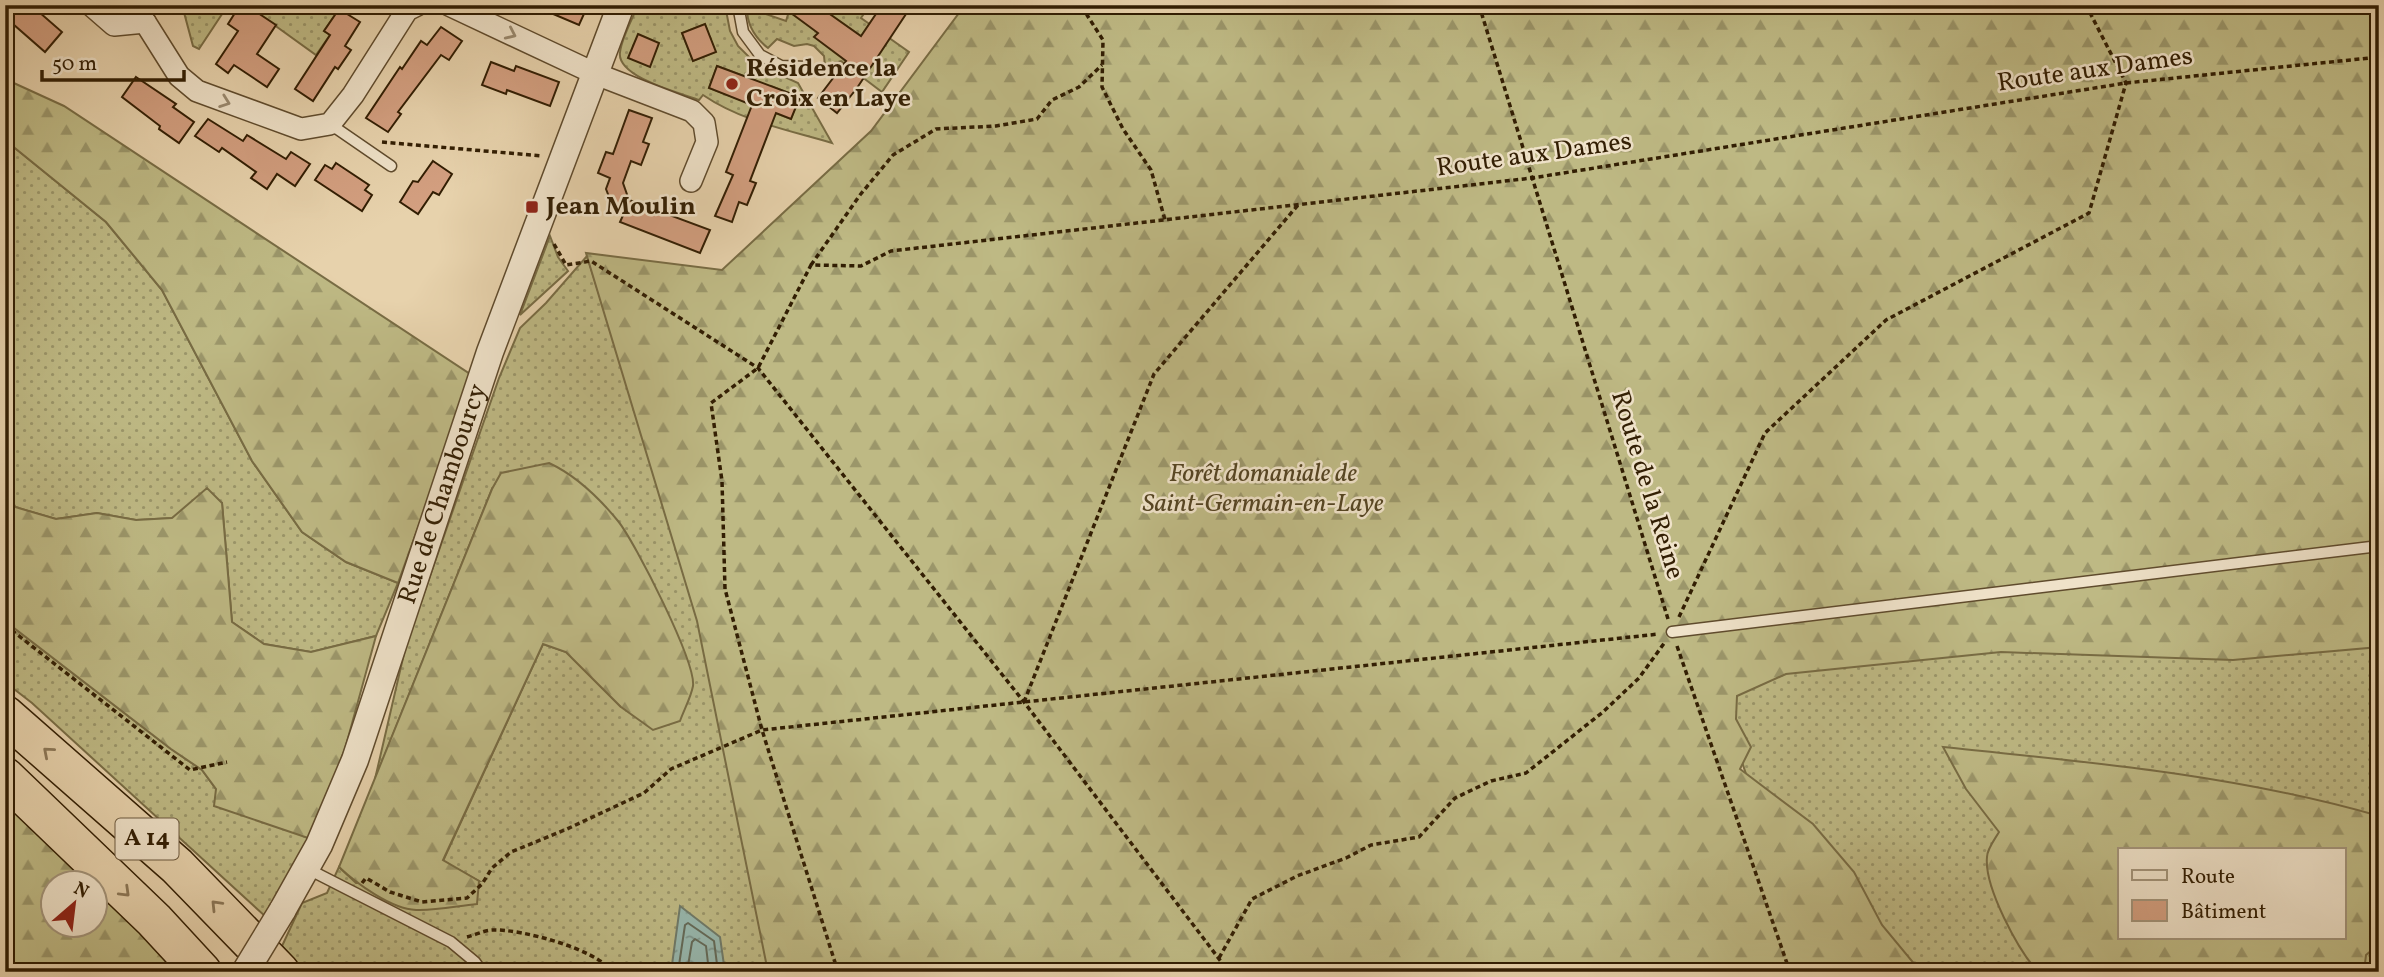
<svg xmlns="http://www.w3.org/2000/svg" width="2384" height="977" viewBox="0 0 2384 977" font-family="Vollkorn,serif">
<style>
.grass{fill:url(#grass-dots);stroke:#786c44;stroke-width:2;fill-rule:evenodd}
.forest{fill:url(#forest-firs);stroke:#786c44;stroke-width:2;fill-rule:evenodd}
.water{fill:url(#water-ripples);stroke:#6f7a69;stroke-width:2}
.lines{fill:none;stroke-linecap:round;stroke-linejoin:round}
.shore{stroke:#646a58;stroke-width:2}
.building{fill:#d39f80;stroke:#321e03;stroke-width:2}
.service-casing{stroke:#5f4b2d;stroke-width:13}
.minor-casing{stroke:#5f4b2d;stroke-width:24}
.tertiary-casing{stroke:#5f4b2d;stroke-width:29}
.motorway-casing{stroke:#321e03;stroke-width:41}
.path{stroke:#321e03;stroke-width:3.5;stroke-dasharray:5 3.5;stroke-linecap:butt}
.service{stroke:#efe2c9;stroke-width:10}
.minor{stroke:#efe2c9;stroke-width:21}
.tertiary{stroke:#efe2c9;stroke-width:26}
.motorway{stroke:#e7d2ac;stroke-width:38}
.tertiary-bridge-casing{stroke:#5f4b2d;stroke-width:29;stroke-linecap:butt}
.tertiary-bridge{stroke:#efe2c9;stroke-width:26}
.oneway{stroke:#9a8a70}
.oneway2{stroke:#8c7858}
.poi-dot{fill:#8f2418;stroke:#efe2c9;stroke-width:2.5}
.labels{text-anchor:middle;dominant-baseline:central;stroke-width:5;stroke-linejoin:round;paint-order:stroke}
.shield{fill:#efe2c9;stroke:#6b593e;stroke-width:2}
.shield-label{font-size:24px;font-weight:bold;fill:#321e03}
.poi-label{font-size:26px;font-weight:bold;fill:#321e03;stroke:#efe2c9;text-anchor:start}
.street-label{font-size:26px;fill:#321e03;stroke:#efe2c9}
.park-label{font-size:26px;font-style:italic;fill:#554523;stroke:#efe2c9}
</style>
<defs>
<pattern id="grass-dots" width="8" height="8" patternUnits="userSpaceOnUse" patternTransform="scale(1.75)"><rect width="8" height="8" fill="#beb984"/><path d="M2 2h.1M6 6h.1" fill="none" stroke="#9b966a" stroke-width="1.8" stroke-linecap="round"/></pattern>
<pattern id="forest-firs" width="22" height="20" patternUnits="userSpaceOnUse" patternTransform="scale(1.75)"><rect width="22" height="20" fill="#beb984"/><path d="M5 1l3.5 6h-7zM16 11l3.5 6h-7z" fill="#9b966a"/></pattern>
<pattern id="water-ripples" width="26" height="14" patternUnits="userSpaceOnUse" patternTransform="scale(1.75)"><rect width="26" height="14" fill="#97b7ad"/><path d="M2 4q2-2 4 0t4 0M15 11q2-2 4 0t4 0" fill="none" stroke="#7c948b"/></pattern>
</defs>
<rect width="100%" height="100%" fill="#e7d2ac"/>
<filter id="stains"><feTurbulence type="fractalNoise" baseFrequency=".00286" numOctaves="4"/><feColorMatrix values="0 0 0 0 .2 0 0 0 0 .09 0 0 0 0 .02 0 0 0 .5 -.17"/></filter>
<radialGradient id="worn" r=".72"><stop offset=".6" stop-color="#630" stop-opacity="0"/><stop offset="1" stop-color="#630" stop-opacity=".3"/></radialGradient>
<g class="grass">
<polygon points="182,5 228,5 199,49 193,46"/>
<polygon points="264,5 333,5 339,9 324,31 330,35 316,55 259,14"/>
<path d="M638 5H725L730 31 738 46 756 64 798 83 832 143C788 130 741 121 703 95L699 100C680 93 616 77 620 52 622 37 632 20 638 5ZM705 24 715 52 693 61 682 33ZM717 66 755 80 746 102 709 88ZM771 86 799 97 791 119 762 108Z"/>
<path d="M747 5H759L757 11 786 21 791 5H870L861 18 909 52 882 92 841 61 825 66 824 56 814 46 807 44 794 46 777 39 768 48C754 37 746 23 747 5Z"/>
<polygon points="5,140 106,222 162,290 252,461 302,532 346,562 398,583 376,636 311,652 264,644 232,622 222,503 173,518 136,520 97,513 56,519 15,507 5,481"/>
<polygon points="550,236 558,257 568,271 520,315"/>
<polygon points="587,256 762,815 800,972 305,972 282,946 302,903 327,893 339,867 356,883 479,881 443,861 543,644 566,652 621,707 492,489 375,779 406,645 499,378 520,328 546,303"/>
<path d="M2379 584V972H1812L1706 654ZM2120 849H2344V937H2120Z"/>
<polygon points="5,621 171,749 202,770 216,789 311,839 266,917 32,703 5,682"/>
</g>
<g class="forest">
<polygon points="965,5 2379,5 2379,647 2233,660 2001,652 1786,674 1737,696 1736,719 1751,747 1740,769 1813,824 1854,872 1882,925 1921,972 768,972 697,621 586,253 722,270 871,131"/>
<polygon points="5,79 64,106 473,376 398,583 346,562 302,532 252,461 162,290 106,222 5,140"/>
<path d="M549 463C575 475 600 499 618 521 635 542 696 662 693 686 691 697 684 710 680 721L653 730 621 707 566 652 543 644 443 860 479 881 477 904C457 906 435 911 416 910 391 909 356 883 339 867L492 489 501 473Z"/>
<polygon points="5,481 15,507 56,519 97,513 136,520 172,518 207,488 222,503 232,622 264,644 311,652 376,636 345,749 311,839 214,806 216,789 202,770 171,749 5,621"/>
<path d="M1943 747C2089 762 2237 775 2379 816V944L2366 955 2364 972H2038C2018 950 1984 887 1987 857 1987 849 1995 839 1999 832L1966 789ZM2344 849V937H2120V849Z"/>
<path d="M5 788 188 972H5ZM52 883H94V925H52Z"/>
</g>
<polygon class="water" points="680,906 720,937 725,972 671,972"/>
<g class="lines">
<g class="shore">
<polyline points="678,972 685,925 688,923 714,941 718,972"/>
<polyline points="687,972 692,942 695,939 706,946 709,972"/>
</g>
</g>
<g class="building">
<polygon points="5,5 31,5 62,32 45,52 5,17"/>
<polygon points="240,5 246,5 276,25 257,54 279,69 267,87 234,65 228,73 216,64 238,31 228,24"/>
<polygon points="532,5 588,5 579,25"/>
<polygon points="780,5 817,5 861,36 882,5 912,5 857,88 837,113 818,98 846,61 814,37 818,33"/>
<polygon points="339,9 360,22 345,46 351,50 338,69 335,67 313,101 295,89 330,35 324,31"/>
<polygon points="705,24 716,52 693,61 682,33"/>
<polygon points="441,27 462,41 449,60 441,55 398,112 401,114 388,132 366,118 400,67 402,69 421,41 427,45"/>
<polygon points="638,34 659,43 650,67 628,58"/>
<polygon points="491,62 514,71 516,66 559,82 550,106 507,90 506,94 482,85"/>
<polygon points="717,66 800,97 791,119 776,113 750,181 756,183 747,205 739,202 732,222 715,216 733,175 726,172 752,105 709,88"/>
<polygon points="136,77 176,104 173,107 194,122 179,143 159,129 160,126 122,97"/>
<polygon points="629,110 652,118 643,142 649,144 641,165 631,161 623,183 629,200 710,230 700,253 620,222 625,211 613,207 606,189 610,178 598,173 606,152 613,154"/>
<polygon points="208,119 243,141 247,135 286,159 291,152 310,164 295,186 277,174 267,189 251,178 256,172 222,148 219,152 195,136"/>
<polygon points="433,161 452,174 439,195 433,192 418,214 400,202 413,181 418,182"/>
<polygon points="336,163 369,185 365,190 372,195 362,211 315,180 325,165 332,169"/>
</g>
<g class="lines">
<defs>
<g id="service">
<polyline points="738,5 743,32 760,55 781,66 806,67"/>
<polyline points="330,124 391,166"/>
<polyline points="1672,632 2379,546"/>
<polyline points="306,868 451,942 475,962 482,972"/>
</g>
<g id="minor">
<polyline points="91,5 114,25 145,22"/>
<polyline points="449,5 596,74 692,111 704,123 707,142 691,181"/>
<polyline points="145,22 179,76 197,91 301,129 330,124 353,95 407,10 417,5"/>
</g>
<g id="tertiary">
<path id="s1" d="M282 911 319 845 355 760 490 352 621 5"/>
</g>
<g id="motorway">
<polyline points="5,715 177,866 280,972"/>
<polyline points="5,777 154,920 202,972"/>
</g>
</defs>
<use href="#service" class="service-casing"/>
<use href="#minor" class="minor-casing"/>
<use href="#tertiary" class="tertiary-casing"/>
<use href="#motorway" class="motorway-casing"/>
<g class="path">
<polyline points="1087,5 1087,15 1103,40 1102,87 1123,129 1151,170 1165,220"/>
<polyline points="1479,5 1668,619"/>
<polyline points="382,142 542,156"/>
<polyline points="554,244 566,265 591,261 758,368 1024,702 1229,972"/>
<polyline points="811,265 860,195 893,155 936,129 996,126 1037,119 1052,100 1079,87 1102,65"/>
<polyline points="1679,617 1765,433 1886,320 2089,213 2126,83 2086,5"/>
<polyline points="5,625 190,770 227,762"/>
<polyline points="1677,646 1790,972"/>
<polyline points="1024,702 1154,374 1298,205"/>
<polyline points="362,883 366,878 390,892 422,902 467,898 482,884 492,868 511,852 567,829 644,793 671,769 762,730 1659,634"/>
<path d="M467 937C475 935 485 930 493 930 521 929 597 949 612 972"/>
<polyline points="1219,958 1252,899 1297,876 1346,858 1371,845 1419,837 1455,798 1491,781 1526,773 1603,712 1639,678 1665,642"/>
<polyline points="838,972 762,730 725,589 722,481 711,403 758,368 811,265 861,266 891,251 1532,178 2126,83 2379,57"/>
</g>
<use href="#service" class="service"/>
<use href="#minor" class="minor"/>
<use href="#tertiary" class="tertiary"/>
<use href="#motorway" class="motorway"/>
<defs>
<polyline id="tertiary-bridge" points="245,972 282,911"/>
</defs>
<use href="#tertiary-bridge" class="tertiary-bridge-casing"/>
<use href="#tertiary-bridge" class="tertiary-bridge"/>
</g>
<defs><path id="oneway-chevron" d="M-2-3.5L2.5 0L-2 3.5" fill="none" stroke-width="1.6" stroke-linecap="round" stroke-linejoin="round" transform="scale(1.75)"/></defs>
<g class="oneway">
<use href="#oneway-chevron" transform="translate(511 34) rotate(25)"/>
<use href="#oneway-chevron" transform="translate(225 102) rotate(20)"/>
</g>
<g class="oneway2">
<use href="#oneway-chevron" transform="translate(48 752) rotate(-139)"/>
<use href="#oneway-chevron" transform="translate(125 892) rotate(44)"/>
<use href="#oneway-chevron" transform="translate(216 905) rotate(-134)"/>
</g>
<g class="poi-dot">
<circle cx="732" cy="84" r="7"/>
<rect x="525" y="200" width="14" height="14" rx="3.5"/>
</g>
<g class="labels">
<rect class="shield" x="115.5" y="818.5" width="63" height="41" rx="5"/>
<g class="shield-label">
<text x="147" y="839">A 14</text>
</g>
<g class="poi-label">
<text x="746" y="69">Résidence la<tspan x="746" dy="30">Croix en Laye</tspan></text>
<text x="546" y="207">Jean Moulin</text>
</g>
<g class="street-label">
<text transform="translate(2095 70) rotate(-8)">Route aux Dames</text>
<text transform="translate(1534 155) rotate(-8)">Route aux Dames</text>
<text transform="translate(1647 485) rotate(73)">Route de la Reine</text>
<text stroke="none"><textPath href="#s1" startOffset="448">Rue de Chambourcy</textPath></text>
</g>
<g class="park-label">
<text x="1263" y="474">Forêt domaniale de<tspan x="1263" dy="30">Saint-Germain-en-Laye</tspan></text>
</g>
</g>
<rect width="2384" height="977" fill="none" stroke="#e7d2ac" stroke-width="28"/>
<rect x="7" y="7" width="2370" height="963" fill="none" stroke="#321e03" stroke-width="3.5"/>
<rect x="14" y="14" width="2356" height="949" fill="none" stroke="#321e03" stroke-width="2"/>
<rect x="2118" y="848" width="228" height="91" fill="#efe2c9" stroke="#a3947a" stroke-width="2"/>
<rect x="2132" y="870" width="35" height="10" fill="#efe2c9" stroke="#a3947a" stroke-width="2"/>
<text x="2181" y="883" font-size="21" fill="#321e03">Route</text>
<rect x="2132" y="900" width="35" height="21" fill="#d39f80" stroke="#a3947a" stroke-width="2"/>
<text x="2181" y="918" font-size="21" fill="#321e03">Bâtiment</text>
<g transform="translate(74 904) rotate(28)"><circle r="33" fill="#efe2c9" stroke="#a3947a" stroke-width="2"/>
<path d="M0-5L12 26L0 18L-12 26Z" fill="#8f2418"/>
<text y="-10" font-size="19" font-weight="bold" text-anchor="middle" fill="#321e03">N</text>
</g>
<path d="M42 70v10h142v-10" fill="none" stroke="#321e03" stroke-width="3.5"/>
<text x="52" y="70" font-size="21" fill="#321e03" stroke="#efe2c9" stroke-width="5" paint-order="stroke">50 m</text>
<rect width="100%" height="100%" filter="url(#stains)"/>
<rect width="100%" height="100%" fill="url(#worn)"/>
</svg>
